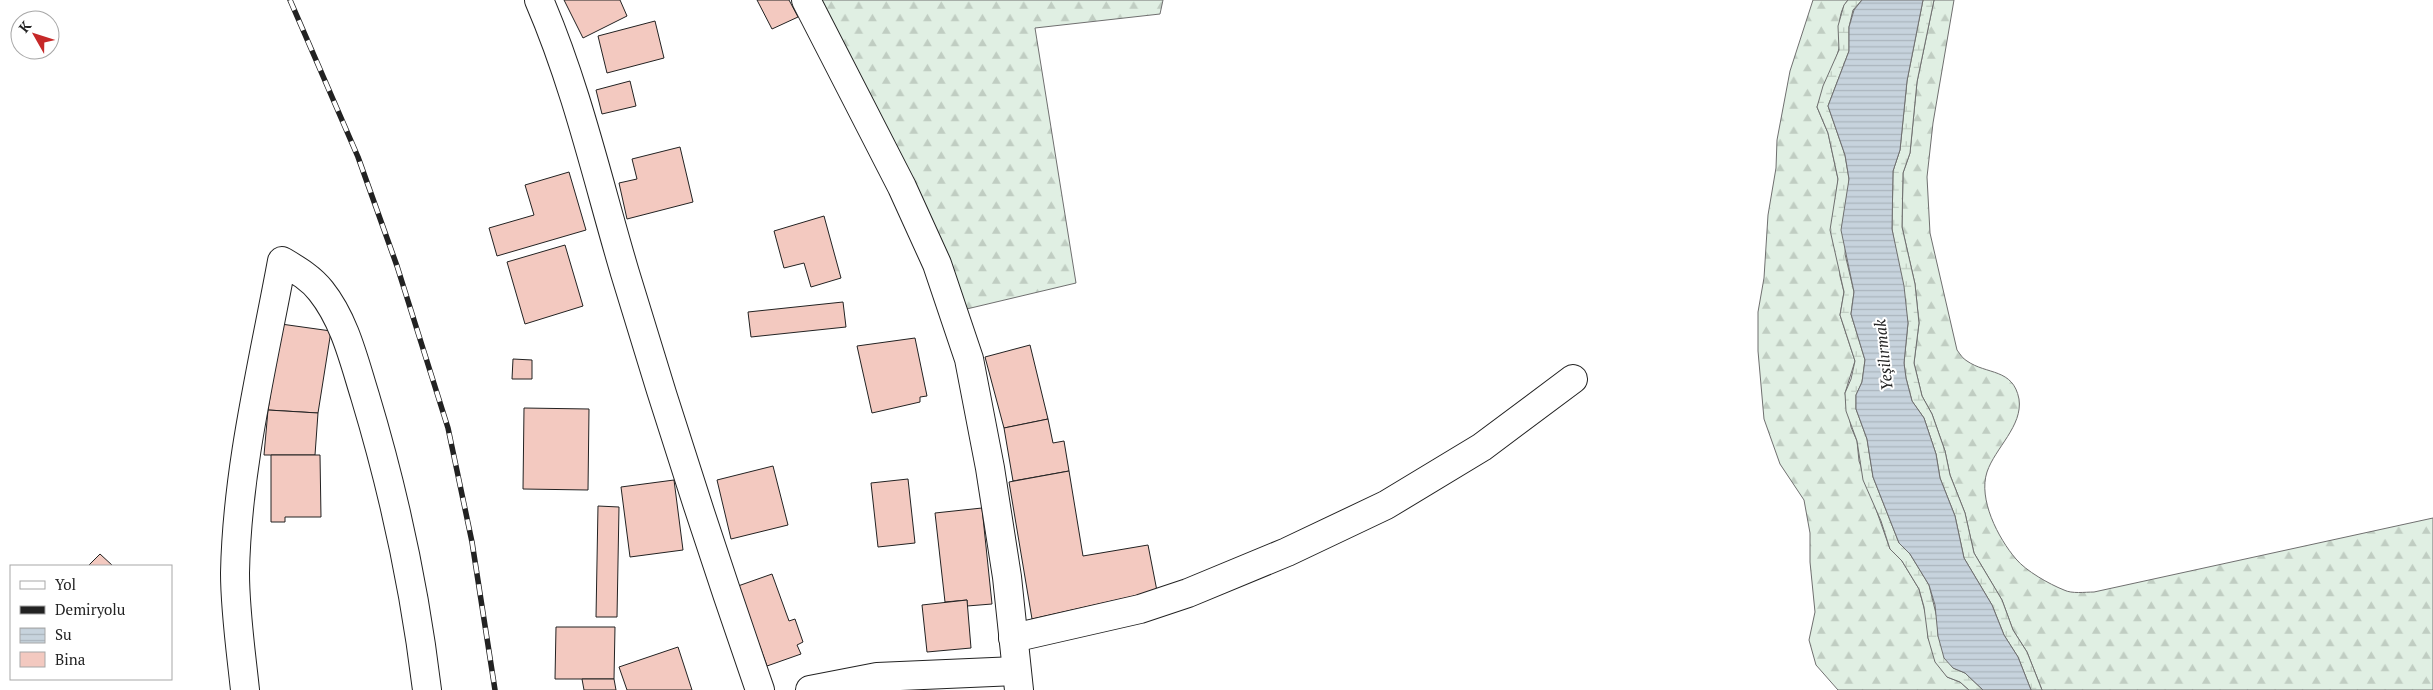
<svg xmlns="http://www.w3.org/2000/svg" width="2433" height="690" viewBox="0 0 2433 690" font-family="'PT Serif',serif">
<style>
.forest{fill:url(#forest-firs);stroke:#6f6f6f}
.wetland{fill:url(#wetland-marsh);stroke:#6f6f6f}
.water{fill:url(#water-rules);stroke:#6f6f6f}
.building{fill:#f3c9c0;stroke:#222}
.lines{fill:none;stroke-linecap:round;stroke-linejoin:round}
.minor-casing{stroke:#222;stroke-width:30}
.minor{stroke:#fff;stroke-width:28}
.rail-casing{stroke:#222;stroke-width:5.5}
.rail{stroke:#fff;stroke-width:4;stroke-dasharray:11;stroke-linecap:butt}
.labels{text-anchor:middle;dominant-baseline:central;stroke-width:4;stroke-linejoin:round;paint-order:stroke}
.water-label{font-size:16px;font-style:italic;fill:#222;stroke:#fff}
</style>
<defs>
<pattern id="forest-firs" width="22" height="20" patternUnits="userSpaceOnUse" patternTransform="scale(1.25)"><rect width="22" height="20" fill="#e0efe3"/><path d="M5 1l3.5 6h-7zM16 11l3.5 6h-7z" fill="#c0cdc2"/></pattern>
<pattern id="wetland-marsh" width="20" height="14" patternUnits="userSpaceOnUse" patternTransform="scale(1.25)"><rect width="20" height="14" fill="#e0efe3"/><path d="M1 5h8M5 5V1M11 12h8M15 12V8" fill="none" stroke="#c0cdc2"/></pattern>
<pattern id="water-rules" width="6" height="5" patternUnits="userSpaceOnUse" patternTransform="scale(1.25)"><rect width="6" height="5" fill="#c7d3dd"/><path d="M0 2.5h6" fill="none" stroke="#abb5bd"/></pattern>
</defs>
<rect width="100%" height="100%" fill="#fff"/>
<g class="forest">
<polygon points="806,0 1163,0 1160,14 1035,28 1076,283 954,312"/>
<path d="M1813 0H1848C1833 19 1844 34 1838 52 1833 71 1824 89 1817 107L1828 133 1838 179 1836 199 1840 276 1844 292 1840 315 1855 361 1845 393 1851 427 1857 441 1859 461 1890 549 1902 561 1919 589 1928 623V638L1947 677 1960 682 1969 690H1838L1816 665 1809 640 1815 612 1810 562V533L1804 500 1780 464 1764 419 1758 351V312L1764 278 1768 215 1776 168 1777 140 1790 71Z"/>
<path d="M1934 0H1954L1933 123 1927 177 1930 233 1957 350C1960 354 1963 359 1967 361 1987 375 2013 368 2019 399 2023 426 1995 448 1987 472 1978 499 1998 538 2016 559 2026 571 2049 584 2064 590 2072 594 2085 592 2094 592L2433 518V690H2042L2027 652 2013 630 2002 600 1974 553 1965 513 1950 475 1945 451 1932 414 1922 396 1914 363 1919 323 1915 284 1902 227 1903 173 1910 153 1917 82Z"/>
</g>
<g class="wetland">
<polygon points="1848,0 1862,0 1853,10 1849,27 1849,51 1828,106 1845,155 1849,179 1845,254 1854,292 1851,314 1865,360 1862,382 1856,395 1856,409 1867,439 1873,477 1899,543 1910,554 1929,585 1938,622 1938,636 1953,668 1965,673 1983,690 1969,690 1960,682 1947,677 1935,662 1928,638 1924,607 1919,589 1902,561 1890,549 1881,521 1863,480 1857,441 1846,411 1845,393 1851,379 1855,361 1840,315 1844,292 1830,230 1838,179 1828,133 1817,107 1823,86 1839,50 1838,26 1844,5"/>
<polygon points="1923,0 1934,0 1917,82 1910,153 1903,173 1902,227 1915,284 1919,323 1914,363 1922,396 1932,414 1945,451 1950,475 1965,513 1974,553 2002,600 2013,630 2027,652 2042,690 2031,690 2018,657 2004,635 1992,605 1964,558 1955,516 1940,478 1936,454 1924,418 1912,401 1906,378 1904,363 1908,323 1892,229 1893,171 1900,150 1907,81"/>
</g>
<polygon class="water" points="1862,0 1923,0 1907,81 1900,150 1893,171 1892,229 1904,286 1908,323 1904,363 1906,378 1912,401 1924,418 1936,454 1940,478 1955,516 1964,558 1992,605 2004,635 2018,657 2031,690 1983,690 1965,673 1953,668 1944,658 1938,636 1935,605 1929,585 1910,554 1899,543 1873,477 1867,439 1856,409 1856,395 1862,382 1865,360 1851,314 1854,292 1841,230 1849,179 1845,155 1828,106 1849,51 1849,27 1854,10"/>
<g class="building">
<polygon points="564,0 620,0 627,16 583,38"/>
<polygon points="757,0 789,0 798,17 772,29"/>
<polygon points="655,21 664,58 607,73 598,36"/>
<polygon points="630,81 636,106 602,114 596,90"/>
<polygon points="680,147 693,202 627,219 619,183 637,179 632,159"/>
<polygon points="569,172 586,230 497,256 489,228 534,215 525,185"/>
<polygon points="824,216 841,278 811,287 804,263 784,268 774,231"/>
<polygon points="565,245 583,306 525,324 507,262"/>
<polygon points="843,302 846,327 751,337 748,312"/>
<polygon points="281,324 331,331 318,413 268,410"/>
<polygon points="915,338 927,396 920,397 920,402 872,413 857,346"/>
<polygon points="1030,345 1048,419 1004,428 985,357"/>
<polygon points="513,359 532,360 532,379 512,379"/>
<polygon points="524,408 589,409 588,490 523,489"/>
<polygon points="268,410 318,413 315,455 264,455"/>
<polygon points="1048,419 1053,443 1064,441 1069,471 1013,481 1004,428"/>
<polygon points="271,455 320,455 321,517 285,517 285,522 271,522"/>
<polygon points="773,466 788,525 731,539 717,480"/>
<polygon points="1069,471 1083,556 1148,545 1157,591 1032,619 1009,482"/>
<polygon points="908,479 915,543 878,547 871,483"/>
<polygon points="674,480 683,550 630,557 621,487"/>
<polygon points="598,506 619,507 617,617 596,617"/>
<polygon points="982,508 992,604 967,606 967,600 945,602 935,513"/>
<polygon points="100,554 113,566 88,566"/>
<polygon points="772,574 789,621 795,619 803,642 797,645 801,654 767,666 738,586"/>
<polygon points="967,600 971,648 927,652 922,605"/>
<polygon points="556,627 615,627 614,679 555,679"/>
<polygon points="678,647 692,690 627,690 619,667"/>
<polygon points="582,679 614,679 616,690 584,690"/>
</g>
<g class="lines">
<defs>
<g id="minor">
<path d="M539 0C577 88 598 182 625 273 667 413 712 552 760 690"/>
<polyline points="806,0 902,187 937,264 969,359 990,468 1007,577 1019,690"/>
<polyline points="1013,638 1140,609 1188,593 1287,552 1386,505 1482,447 1573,379"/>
<path d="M245 690C241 652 235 611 235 573 237 468 263 364 282 261 297 270 311 278 321 291 345 321 354 361 365 396 394 492 415 590 427 690"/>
<polyline points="810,690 877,677 1016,671"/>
</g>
</defs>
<use href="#minor" class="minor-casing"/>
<use href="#minor" class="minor"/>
<defs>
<polyline id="rail" points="290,0 358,157 397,266 448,428 472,542 495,690"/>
</defs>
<use href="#rail" class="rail-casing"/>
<use href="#rail" class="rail"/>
</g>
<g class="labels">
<g class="water-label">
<text transform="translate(1883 355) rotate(-96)">Yeşilırmak</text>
</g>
</g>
<rect x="10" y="565" width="162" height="115" fill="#ffffff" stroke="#a7a7a7"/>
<rect x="20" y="581" width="25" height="8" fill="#ffffff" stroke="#a7a7a7"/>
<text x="55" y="590" font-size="15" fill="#222222">Yol</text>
<rect x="20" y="606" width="25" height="8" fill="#222222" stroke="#a7a7a7"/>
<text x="55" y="615" font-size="15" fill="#222222">Demiryolu</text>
<rect x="20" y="628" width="25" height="15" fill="url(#water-rules)" stroke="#a7a7a7"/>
<text x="55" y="640" font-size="15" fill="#222222">Su</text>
<rect x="20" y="652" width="25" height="15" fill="#f3c9c0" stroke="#a7a7a7"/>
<text x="55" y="665" font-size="15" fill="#222222">Bina</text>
<g transform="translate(35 35) rotate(309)"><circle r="24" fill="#ffffff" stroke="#a7a7a7"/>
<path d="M0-4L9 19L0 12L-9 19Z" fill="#c62828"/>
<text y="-8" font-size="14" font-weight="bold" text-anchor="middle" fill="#222222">K</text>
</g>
</svg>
